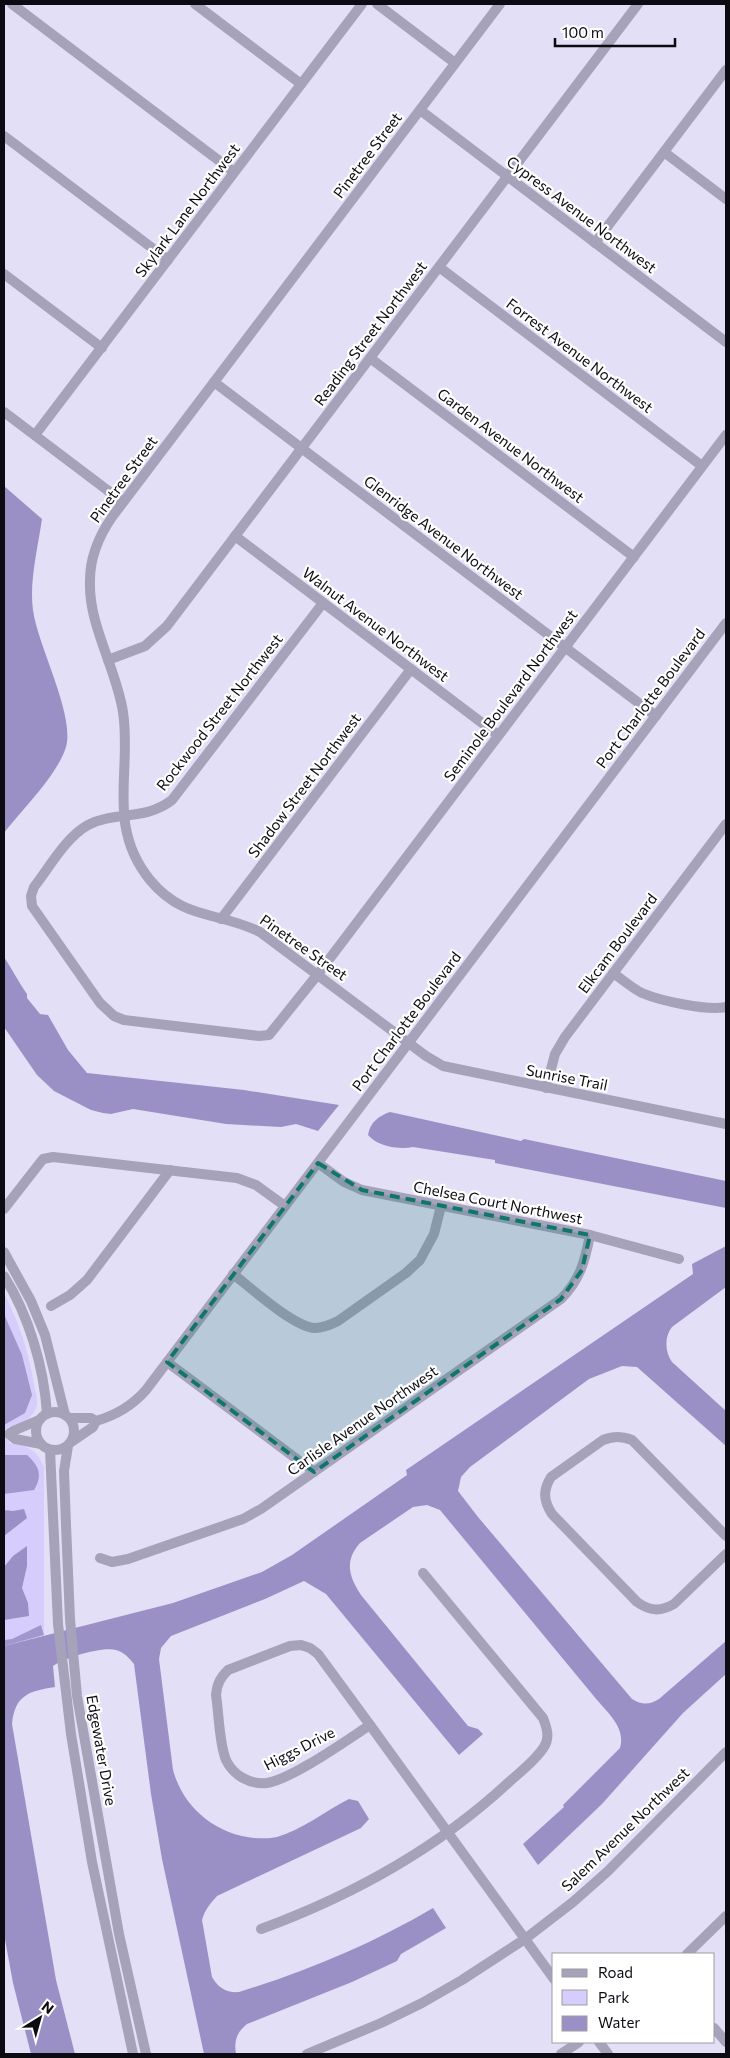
<svg xmlns="http://www.w3.org/2000/svg" width="730" height="2058" viewBox="0 0 730 2058" font-family="Commissioner,sans-serif">
<style>
.green{fill:#d6cdfd}
.forest{fill:#a297cd}
.water{fill:#9b90c6}
.lines{fill:none;stroke-linecap:round;stroke-linejoin:round}
.minor{stroke:#a6a2ba;stroke-width:10}
.marked{fill:#0f766e;fill-opacity:0.2;stroke:#0f766e;stroke-width:4;stroke-dasharray:10 6;stroke-linejoin:round}
.labels{text-anchor:middle;dominant-baseline:central;stroke-width:4.5;stroke-linejoin:round;paint-order:stroke}
.street-label{font-size:15px;fill:#0c0b12;stroke:#fff}
</style>
<rect width="100%" height="100%" fill="#e3dff6"/>
<path class="green" d="M4 1293C19 1323 29 1353 34 1385 35 1391 38 1399 37 1405 32 1420 22 1423 8 1427L9 1443C28 1447 36 1448 44 1467V1635L4 1646Z"/>
<g class="forest">
<polygon points="4,1314 22,1355 32,1395 25,1413 4,1425"/>
<path d="M4 1455H27C39 1466 43 1475 34 1490L4 1494Z"/>
<polygon points="41,1625 44,1635 4,1646 4,1640 12,1639"/>
</g>
<g class="water">
<path d="M4 486 42 519C38 547 29 582 33 610 38 647 75 714 66 747 58 774 22 810 4 833Z"/>
<path d="M4 957C12 969 18 981 27 994V998L40 1014 48 1015 68 1050 87 1073 244 1090 339 1105 318 1131 296 1124 281 1127 226 1124 133 1109 111 1114 103 1113 91 1110 54 1091 37 1075 4 1027Z"/>
<path d="M390 1112 521 1141 524 1139 726 1181V1208L495 1163V1160L413 1147C399 1150 377 1146 368 1135 370 1122 379 1116 390 1112Z"/>
<path d="M726 1246V1287L672 1327C664 1337 665 1352 672 1362L726 1411V1446L637 1367 622 1366 589 1379 470 1467 461 1477 458 1491 478 1517 632 1699C642 1705 649 1705 659 1699L726 1641V1674L683 1713 602 1804 538 1865 523 1844 564 1807 563 1805 620 1748C626 1728 608 1713 597 1700L440 1510 427 1505 413 1507 360 1543C344 1561 349 1577 361 1595L468 1726 478 1729 483 1734 459 1755 326 1594 304 1581 265 1599 171 1636 161 1648 159 1659 173 1770C183 1807 215 1834 254 1838 261 1838 269 1839 277 1837 302 1830 325 1811 349 1799L358 1801 369 1819 361 1828 217 1896C210 1904 205 1909 202 1920L212 1977C218 1988 227 1993 239 1992 307 1971 372 1944 433 1908L446 1928 401 1954 397 1961 352 1982 247 2024C236 2033 234 2041 236 2054H204L162 1859 151 1794 134 1664C129 1658 124 1652 116 1650 102 1646 64 1658 53 1666L55 1687C29 1691 15 1695 12 1724L56 1980 75 2054H31L13 1983 4 1934V1646L173 1603 262 1572 292 1555 407 1475 406 1470 693 1274 692 1264Z"/>
<polygon points="24,1509 27,1518 4,1536 4,1510 13,1511"/>
<polygon points="27,1546 27,1566 22,1588 28,1603 29,1616 4,1620 4,1567 13,1556"/>
</g>
<g class="lines">
<g class="minor">
<polyline points="12,4 234,172"/>
<polyline points="195,4 301,84"/>
<polyline points="377,4 455,63"/>
<path d="M500 4 112 517C99 536 90 556 90 580 88 625 116 667 123 712 132 771 106 826 150 880 184 921 218 911 260 932L426 1056 443 1066 726 1124"/>
<polyline points="420,110 726,342"/>
<polyline points="4,136 168,260"/>
<polyline points="664,152 726,199"/>
<polyline points="595,243 726,70"/>
<polyline points="439,267 702,466"/>
<polyline points="4,274 102,348"/>
<polyline points="370,358 634,557"/>
<polyline points="214,382 656,716"/>
<polyline points="4,412 123,502"/>
<polyline points="35,435 362,4"/>
<polyline points="235,536 498,735"/>
<path d="M323 603 172 800C145 821 115 811 88 825 66 837 49 868 34 887L31 896 32 906 100 1003 114 1016 124 1020 259 1036 269 1035 318 974 726 435"/>
<polyline points="108,660 145,646 167,626 638,4"/>
<polyline points="221,919 411,669"/>
<path d="M613 973C623 980 632 988 642 993 661 1001 707 1011 726 1007"/>
<polyline points="546,1088 555,1054 565,1037 726,824"/>
<polyline points="318,1163 344,1182 362,1190 590,1235 679,1259"/>
<polyline points="4,1209 43,1159 53,1157 237,1178 256,1185 285,1206"/>
<polyline points="4,1252 31,1301 45,1335 65,1415"/>
<path d="M233 1274C251 1288 294 1327 315 1328 323 1328 330 1325 338 1321L406 1273 420 1260 434 1234 441 1206"/>
<path d="M4 1276C29 1316 44 1367 47 1414"/>
<polyline points="51,1306 70,1295 87,1280 170,1170"/>
<polyline points="167,1362 314,1472"/>
<circle cx="55" cy="1431" r="19"/>
<path d="M70 1418H91L96 1421C117 1415 132 1406 146 1390L726 623"/>
<polyline points="39,1420 13,1431 9,1434 15,1439 41,1444"/>
<polyline points="71,1442 93,1427 96,1421"/>
<polyline points="68,1446 64,1471 66,1525 70,1619 77,1696 119,1934 146,2054"/>
<polyline points="50,1450 58,1624 71,1734 92,1862 133,2054"/>
<path d="M726 1536 632 1440C621 1436 614 1436 603 1440L551 1477C543 1490 543 1500 552 1514L637 1602C650 1611 660 1612 674 1604L726 1554"/>
<path d="M100 1558 112 1562 128 1559 243 1519 261 1509 561 1299C580 1280 585 1261 590 1235"/>
<path d="M301 1645 310 1648 318 1654 370 1725C347 1740 292 1779 267 1783 250 1785 233 1775 226 1760 219 1743 219 1714 216 1695 217 1684 220 1678 228 1670L290 1646Z"/>
<polyline points="370,1725 554,1979"/>
<path d="M261 1929C351 1896 438 1848 509 1782 520 1772 535 1761 544 1747 550 1738 547 1728 543 1718L423 1573"/>
<polyline points="687,1954 726,1916"/>
<polyline points="714,2028 726,2042"/>
<polyline points="599,2042 608,2054"/>
<polyline points="307,2054 381,2023 422,2003 462,1980 525,1939 573,1902 607,1872 726,1752"/>
<polyline points="561,2054 579,2042"/>
</g>
</g>
<path class="marked" d="M318 1163 362 1190 590 1235 582 1270 561 1299 314 1472 167 1362Z"/>
<g class="labels">
<g class="street-label">
<text transform="translate(367 155) rotate(-53)">Pinetree Street</text>
<text transform="translate(187 210) rotate(-53)">Skylark Lane Northwest</text>
<text transform="translate(582 214) rotate(37)">Cypress Avenue Northwest</text>
<text transform="translate(370 333) rotate(-53)">Reading Street Northwest</text>
<text transform="translate(580 355) rotate(37)">Forrest Avenue Northwest</text>
<text transform="translate(511 445) rotate(37)">Garden Avenue Northwest</text>
<text transform="translate(123 479) rotate(-54)">Pinetree Street</text>
<text transform="translate(444 537) rotate(37)">Glenridge Avenue Northwest</text>
<text transform="translate(376 624) rotate(37)">Walnut Avenue Northwest</text>
<text transform="translate(510 695) rotate(-53)">Seminole Boulevard Northwest</text>
<text transform="translate(650 698) rotate(-53)">Port Charlotte Boulevard</text>
<text transform="translate(219 712) rotate(-52)">Rockwood Street Northwest</text>
<text transform="translate(304 785) rotate(-53)">Shadow Street Northwest</text>
<text transform="translate(617 943) rotate(-53)">Elkcam Boulevard</text>
<text transform="translate(304 947) rotate(35)">Pinetree Street</text>
<text transform="translate(406 1021) rotate(-53)">Port Charlotte Boulevard</text>
<text transform="translate(567 1077) rotate(11)">Sunrise Trail</text>
<text transform="translate(498 1202) rotate(11)">Chelsea Court Northwest</text>
<text transform="translate(362 1420) rotate(-35)">Carlisle Avenue Northwest</text>
<text transform="translate(299 1748) rotate(-27)">Higgs Drive</text>
<text transform="translate(102 1750) rotate(80)">Edgewater Drive</text>
<text transform="translate(625 1829) rotate(-44)">Salem Avenue Northwest</text>
</g>
</g>
<rect width="730" height="2058" fill="none" stroke="#0c0b12" stroke-width="10"/>
<rect x="552" y="1953" width="162" height="90" fill="#ffffff" stroke="#9e9da0"/>
<rect x="562" y="1969" width="25" height="8" fill="#a6a2ba" stroke="#9e9da0"/>
<text x="598" y="1978" font-size="15" fill="#0c0b12">Road</text>
<rect x="562" y="1990" width="25" height="15" fill="#d6cdfd" stroke="#9e9da0"/>
<text x="598" y="2003" font-size="15" fill="#0c0b12">Park</text>
<rect x="562" y="2016" width="25" height="15" fill="#9b90c6" stroke="#9e9da0"/>
<text x="598" y="2028" font-size="15" fill="#0c0b12">Water</text>
<g transform="translate(40 2018) rotate(37)" stroke="#ffffff" stroke-width="4" paint-order="stroke">
<path d="M0-4L9 19L0 12L-9 19Z" fill="#0c0b12"/>
<text y="-8" font-size="14" font-weight="bold" text-anchor="middle" fill="#0c0b12">N</text>
</g>
<path d="M555 38v8h120v-8" fill="none" stroke="#0c0b12" stroke-width="2.5"/>
<text x="562" y="38" font-size="15" fill="#0c0b12" stroke="#ffffff" stroke-width="4" paint-order="stroke">100 m</text>
</svg>
